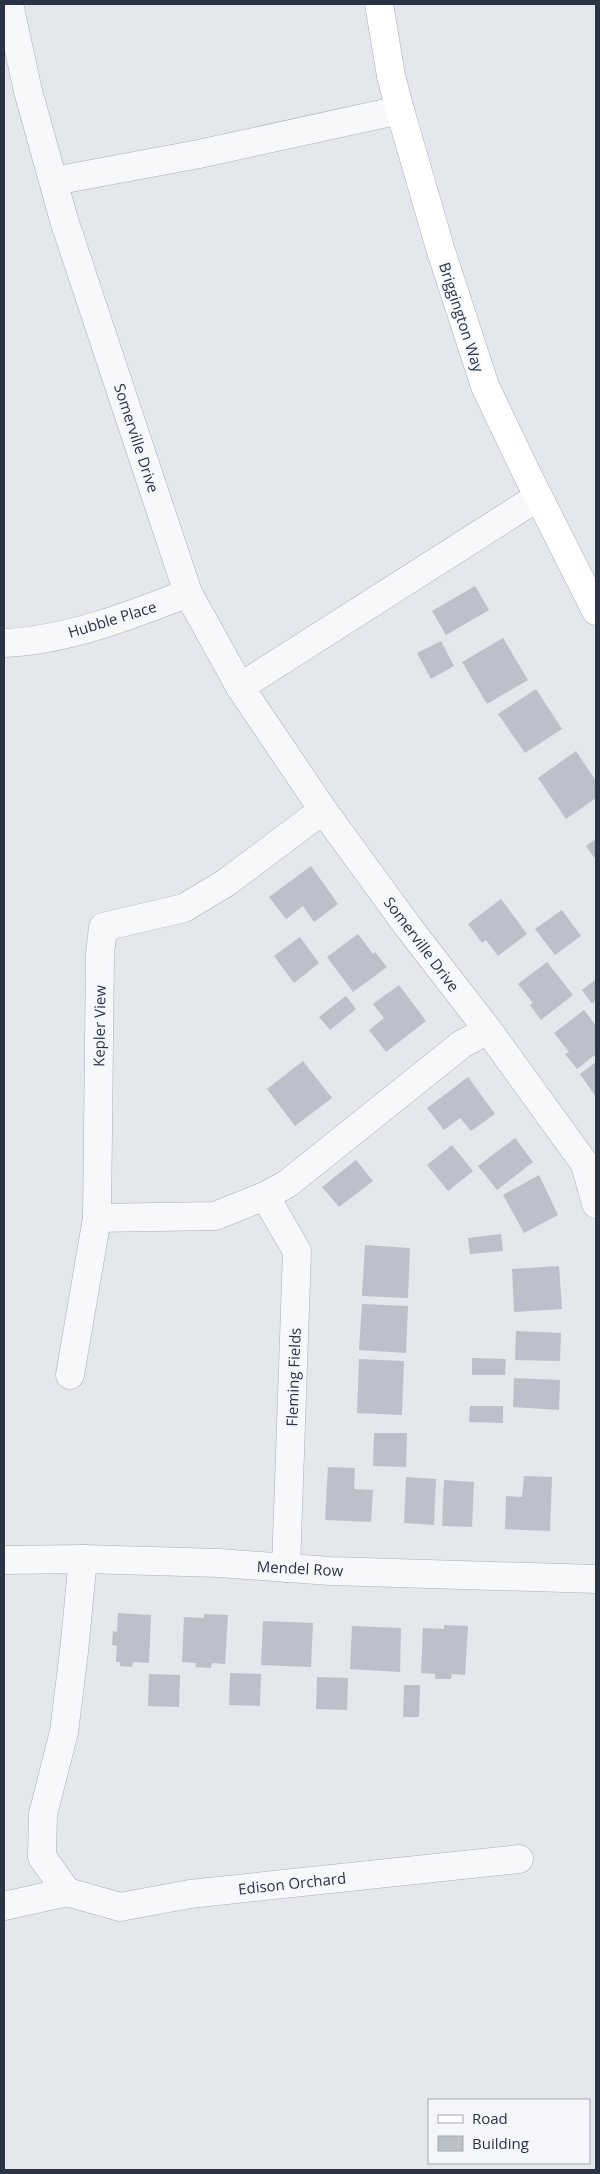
<svg xmlns="http://www.w3.org/2000/svg" width="600" height="2174" viewBox="0 0 600 2174" font-family="'Open Sans',sans-serif">
<style>
.building{fill:#bbc0ca}
.lines{fill:none;stroke-linecap:round;stroke-linejoin:round}
.street-casing{stroke:#a9aeb7;stroke-width:29}
.secondary-casing{stroke:#a9aeb7;stroke-width:29}
.street{stroke:#f7f8fa;stroke-width:28}
.secondary{stroke:#fff;stroke-width:28}
.labels{text-anchor:middle;dominant-baseline:central;stroke-width:4;stroke-linejoin:round;paint-order:stroke}
.street-label{font-size:15px;fill:#2b3445;stroke:#f4f6f9}
</style>
<rect width="100%" height="100%" fill="#e4e7ec"/>
<g class="building">
<polygon points="475,586 489,610 446,635 432,611"/>
<polygon points="503,638 528,680 487,704 462,662"/>
<polygon points="441,641 454,666 431,679 417,653"/>
<polygon points="536,689 562,729 525,753 498,714"/>
<polygon points="576,751 596,781 596,798 566,819 538,778"/>
<polygon points="596,839 596,860 586,846"/>
<polygon points="311,866 338,904 314,922 303,906 286,919 269,897"/>
<polygon points="501,899 527,934 498,956 486,940 482,943 468,924"/>
<polygon points="562,910 581,936 555,955 535,929"/>
<polygon points="358,934 373,954 375,952 387,967 353,992 327,957"/>
<polygon points="300,937 319,963 294,983 274,956"/>
<polygon points="547,962 573,995 541,1020 530,1005 533,1003 518,984"/>
<polygon points="596,979 596,1000 592,1004 582,990"/>
<polygon points="399,985 426,1021 386,1052 369,1030 384,1018 373,1004"/>
<polygon points="346,996 356,1009 330,1030 319,1017"/>
<polygon points="584,1010 596,1026 596,1054 577,1069 565,1054 569,1052 554,1033"/>
<polygon points="303,1061 332,1098 295,1126 267,1089"/>
<polygon points="596,1062 596,1097 580,1074"/>
<polygon points="468,1077 495,1114 471,1131 460,1118 444,1130 427,1108"/>
<polygon points="515,1138 533,1162 497,1190 478,1166"/>
<polygon points="452,1145 473,1171 448,1191 427,1165"/>
<polygon points="356,1160 373,1181 339,1207 322,1187"/>
<polygon points="539,1175 558,1215 524,1233 503,1195"/>
<polygon points="501,1234 503,1251 470,1254 468,1238"/>
<polygon points="365,1245 410,1248 408,1298 362,1296"/>
<polygon points="559,1266 562,1309 514,1312 512,1269"/>
<polygon points="362,1304 408,1306 406,1353 359,1350"/>
<polygon points="516,1331 561,1333 560,1361 515,1360"/>
<polygon points="472,1358 506,1359 505,1375 472,1375"/>
<polygon points="359,1359 404,1361 402,1415 357,1413"/>
<polygon points="514,1378 560,1380 559,1410 513,1407"/>
<polygon points="470,1406 503,1406 503,1423 469,1422"/>
<polygon points="374,1433 407,1433 406,1467 373,1466"/>
<polygon points="328,1467 355,1468 354,1489 373,1490 371,1522 325,1520"/>
<polygon points="524,1476 552,1477 550,1531 505,1529 506,1496 522,1497"/>
<polygon points="406,1477 436,1479 434,1525 404,1523"/>
<polygon points="444,1480 474,1482 472,1527 442,1526"/>
<polygon points="118,1613 151,1615 149,1663 133,1662 132,1667 120,1666 120,1662 116,1662 117,1646 112,1645 113,1631 117,1632"/>
<polygon points="204,1614 228,1615 225,1664 212,1663 211,1668 195,1667 196,1663 182,1662 184,1617 204,1618"/>
<polygon points="263,1621 313,1623 311,1667 261,1665"/>
<polygon points="444,1625 468,1626 465,1675 452,1674 451,1679 435,1679 435,1674 421,1673 423,1628 444,1629"/>
<polygon points="352,1626 401,1628 400,1672 350,1669"/>
<polygon points="230,1673 261,1674 260,1706 229,1705"/>
<polygon points="149,1674 180,1675 179,1707 148,1706"/>
<polygon points="317,1677 348,1678 347,1710 316,1709"/>
<polygon points="404,1685 420,1685 419,1717 403,1717"/>
</g>
<g class="lines">
<defs>
<g id="street">
<polyline points="9,4 28,91 64,220 188,593 240,687 323,810 409,928 488,1030 585,1164 596,1204"/>
<polyline points="54,181 199,154 400,110"/>
<path d="M4 643C68 640 129 616 188 593"/>
<polyline points="240,687 538,497"/>
<polyline points="265,1196 297,1251 286,1568"/>
<polyline points="97,1218 215,1216 265,1196 287,1184 462,1044 488,1030"/>
<polyline points="70,1375 97,1218 100,954 103,927 184,908 227,882 323,810"/>
<polyline points="83,1559 74,1651 64,1732 43,1814 42,1857 67,1892 120,1907 190,1894 519,1859"/>
<polyline points="4,1560 83,1559 219,1563 330,1571 596,1579"/>
<polyline points="4,1906 67,1892"/>
</g>
<polyline id="secondary" points="379,4 391,76 400,110 440,248 485,386 527,474 596,611"/>
</defs>
<use href="#street" class="street-casing"/>
<use href="#secondary" class="secondary-casing"/>
<use href="#street" class="street"/>
<use href="#secondary" class="secondary"/>
</g>
<g class="labels">
<g class="street-label">
<text transform="translate(462 317) rotate(72)">Briggington Way</text>
<text transform="translate(137 438) rotate(72)">Somerville Drive</text>
<text transform="translate(112 619) rotate(-17)">Hubble Place</text>
<text transform="translate(422 944) rotate(53)">Somerville Drive</text>
<text transform="translate(99 1026) rotate(-89)">Kepler View</text>
<text transform="translate(293 1377) rotate(-88)">Fleming Fields</text>
<text transform="translate(300 1568) rotate(3)">Mendel Row</text>
<text transform="translate(292 1883) rotate(-6)">Edison Orchard</text>
</g>
</g>
<rect width="600" height="2174" fill="none" stroke="#2b3445" stroke-width="10"/>
<rect x="428" y="2099" width="162" height="65" fill="#f4f6f9" stroke="#a4a8b1"/>
<rect x="438" y="2115" width="25" height="8" fill="#ffffff" stroke="#a4a8b1"/>
<text x="472" y="2124" font-size="15" fill="#2b3445">Road</text>
<rect x="438" y="2136" width="25" height="15" fill="#bbc0ca" stroke="#a4a8b1"/>
<text x="472" y="2149" font-size="15" fill="#2b3445">Building</text>
</svg>
